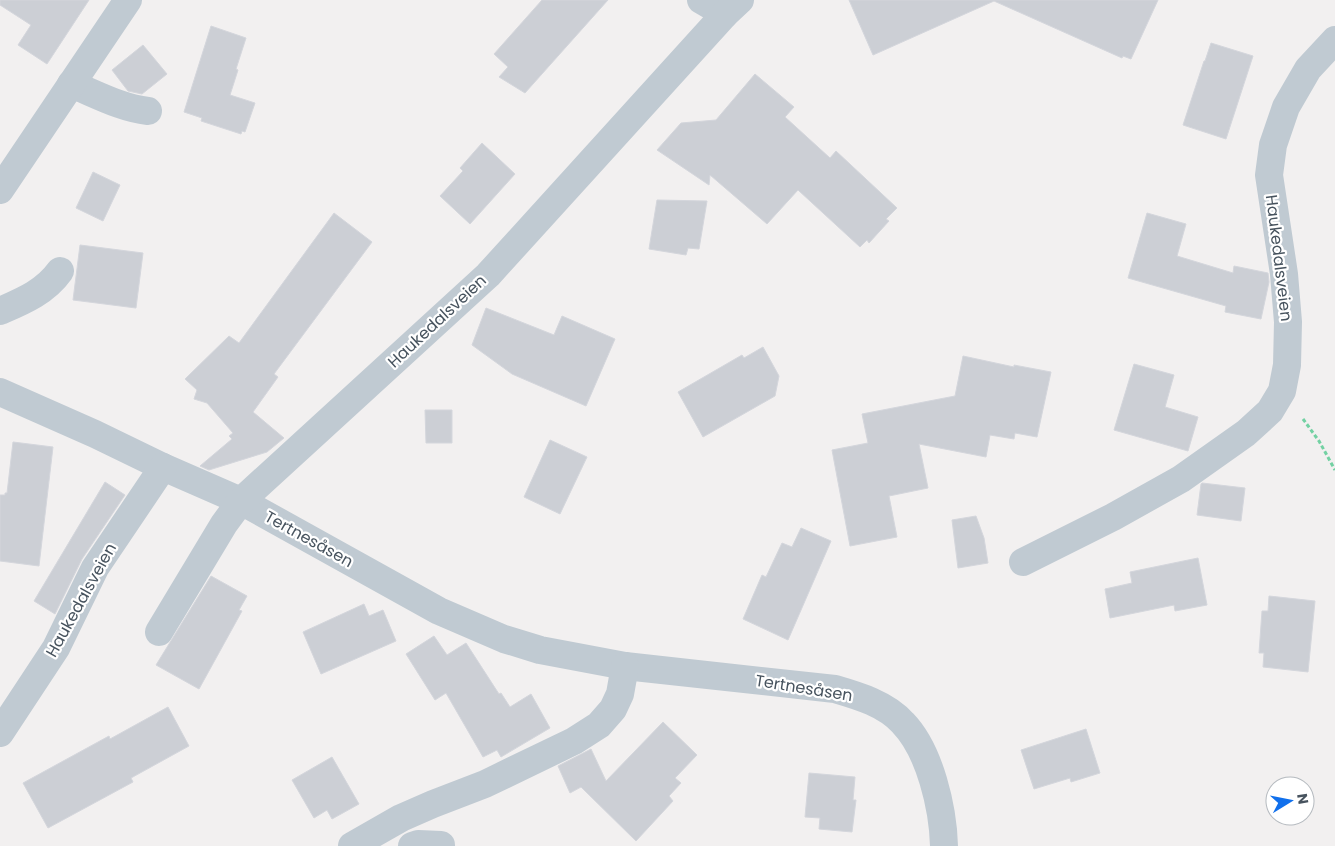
<svg xmlns="http://www.w3.org/2000/svg" width="1335" height="846" viewBox="0 0 1335 846" font-family="Poppins,sans-serif">
<style>
.building{fill:#cccfd5;stroke:#d4d6dc}
.lines{fill:none;stroke-linecap:round;stroke-linejoin:round}
.path{stroke:#73d1a3;stroke-width:3;stroke-dasharray:4 2.5;stroke-linecap:butt}
.minor{stroke:#c0cad2;stroke-width:28}
.labels{text-anchor:middle;dominant-baseline:central;stroke-width:4.5;stroke-linejoin:round;paint-order:stroke}
.street-label{font-size:16px;fill:#47535e;stroke:#fff}
</style>
<rect width="100%" height="100%" fill="#f2f0f0"/>
<g class="building">
<polygon points="0,0 89,0 47,64 18,45 31,25 0,5"/>
<polygon points="542,0 608,0 525,93 499,77 508,67 494,54"/>
<polygon points="849,0 1158,0 1131,59 1123,56 1122,58 994,1 873,55"/>
<polygon points="211,26 246,38 236,69 238,70 230,95 255,103 245,132 242,131 241,134 201,121 202,118 184,112"/>
<polygon points="1211,43 1253,56 1226,139 1183,125 1204,61 1205,61"/>
<polygon points="143,45 167,74 142,94 128,91 112,70"/>
<polygon points="755,74 794,107 785,117 830,158 836,151 897,208 886,219 889,221 869,243 867,240 860,247 798,190 767,224 710,175 709,185 657,150 681,123 716,120"/>
<polygon points="482,143 515,174 470,224 440,196 463,171 460,168"/>
<polygon points="93,172 120,185 103,221 76,208"/>
<polygon points="657,200 707,201 699,249 688,248 686,255 649,249"/>
<polygon points="334,213 372,242 274,374 278,377 253,412 284,438 267,452 209,470 200,466 232,439 229,436 233,433 207,403 194,399 197,390 185,379 229,336 239,343"/>
<polygon points="1147,213 1186,224 1177,256 1233,273 1234,266 1268,273 1269,282 1261,319 1225,312 1226,306 1128,278"/>
<polygon points="80,245 143,253 136,308 73,300"/>
<polygon points="486,308 554,335 562,316 615,339 586,406 512,374 472,345"/>
<polygon points="763,347 779,376 775,396 703,437 678,392 742,355 744,358"/>
<polygon points="963,356 1014,367 1014,365 1051,372 1037,437 1015,433 1014,439 990,435 986,457 919,444 928,488 889,496 897,537 850,546 832,450 868,443 862,414 955,396"/>
<polygon points="1134,364 1174,375 1165,407 1198,417 1188,451 1114,430"/>
<polygon points="425,410 452,410 452,443 426,443"/>
<polygon points="550,440 587,457 560,514 524,497"/>
<polygon points="13,442 53,447 39,566 0,561 0,495 5,495 5,493 7,493"/>
<polygon points="105,482 125,495 82,559 55,614 34,601"/>
<polygon points="1202,483 1245,488 1241,521 1197,515 1201,484"/>
<polygon points="976,516 984,538 988,563 958,568 952,520"/>
<polygon points="801,528 831,541 788,640 743,619 762,575 766,577 782,543 792,547"/>
<polygon points="1198,558 1207,605 1175,611 1174,605 1110,618 1105,589 1132,583 1130,572"/>
<polygon points="211,576 247,596 239,610 242,611 199,689 156,665"/>
<polygon points="1269,596 1315,601 1308,672 1263,667 1264,653 1259,653 1262,611 1268,611"/>
<polygon points="364,604 369,616 383,610 396,641 321,674 303,632"/>
<polygon points="434,636 447,655 466,643 499,694 501,693 510,707 531,694 550,728 501,757 497,750 483,757 446,693 435,700 406,654"/>
<polygon points="168,707 189,746 131,778 133,782 48,828 23,783 109,736 110,739"/>
<polygon points="663,722 697,755 675,778 681,783 669,796 673,801 636,841 581,787 570,793 558,766 591,749 606,781"/>
<polygon points="1086,729 1100,773 1071,782 1070,778 1034,789 1021,750"/>
<polygon points="332,757 359,804 332,819 327,810 314,818 292,780"/>
<polygon points="809,773 855,777 853,800 856,800 852,832 819,829 820,818 805,817"/>
</g>
<g class="lines">
<polyline class="path" points="1303,419 1319,441 1335,470"/>
<g class="minor">
<polyline points="701,0 725,14"/>
<path d="M71 84C96 94 121 108 148 111"/>
<polyline points="0,190 128,0"/>
<path d="M0 311C23 301 45 292 60 271"/>
<path d="M0 392 95 434 163 467 241 501 439 611 504 639 540 650 625 666 835 689C859 696 886 704 903 723 930 751 943 808 944 846"/>
<polyline points="1023,562 1113,517 1181,479 1246,433 1270,411 1282,391 1287,365 1288,322 1284,274 1269,175 1273,145 1286,107 1308,69 1335,40"/>
<polyline points="159,632 224,524 241,501 488,275 725,14 740,0"/>
<polyline points="0,733 56,648 95,568 163,467"/>
<polyline points="352,846 401,818 433,804 485,784 574,741 599,725 613,709 620,694 625,666"/>
<polyline points="412,846 418,844 441,845"/>
</g>
</g>
<g class="labels">
<g class="street-label">
<text transform="translate(1279 258) rotate(83)">Haukedalsveien</text>
<text transform="translate(437 321) rotate(-43)">Haukedalsveien</text>
<text transform="translate(309 539) rotate(29)">Tertnesåsen</text>
<text transform="translate(81 600) rotate(-61)">Haukedalsveien</text>
<text transform="translate(804 688) rotate(9)">Tertnesåsen</text>
</g>
</g>
<g transform="translate(1290 801) rotate(80)"><circle r="24" fill="#ffffff" stroke="#b5babf"/>
<path d="M0-4L9 19L0 12L-9 19Z" fill="#1170ec"/>
<text y="-8" font-size="14" font-weight="bold" text-anchor="middle" fill="#47535e">N</text>
</g>
</svg>
